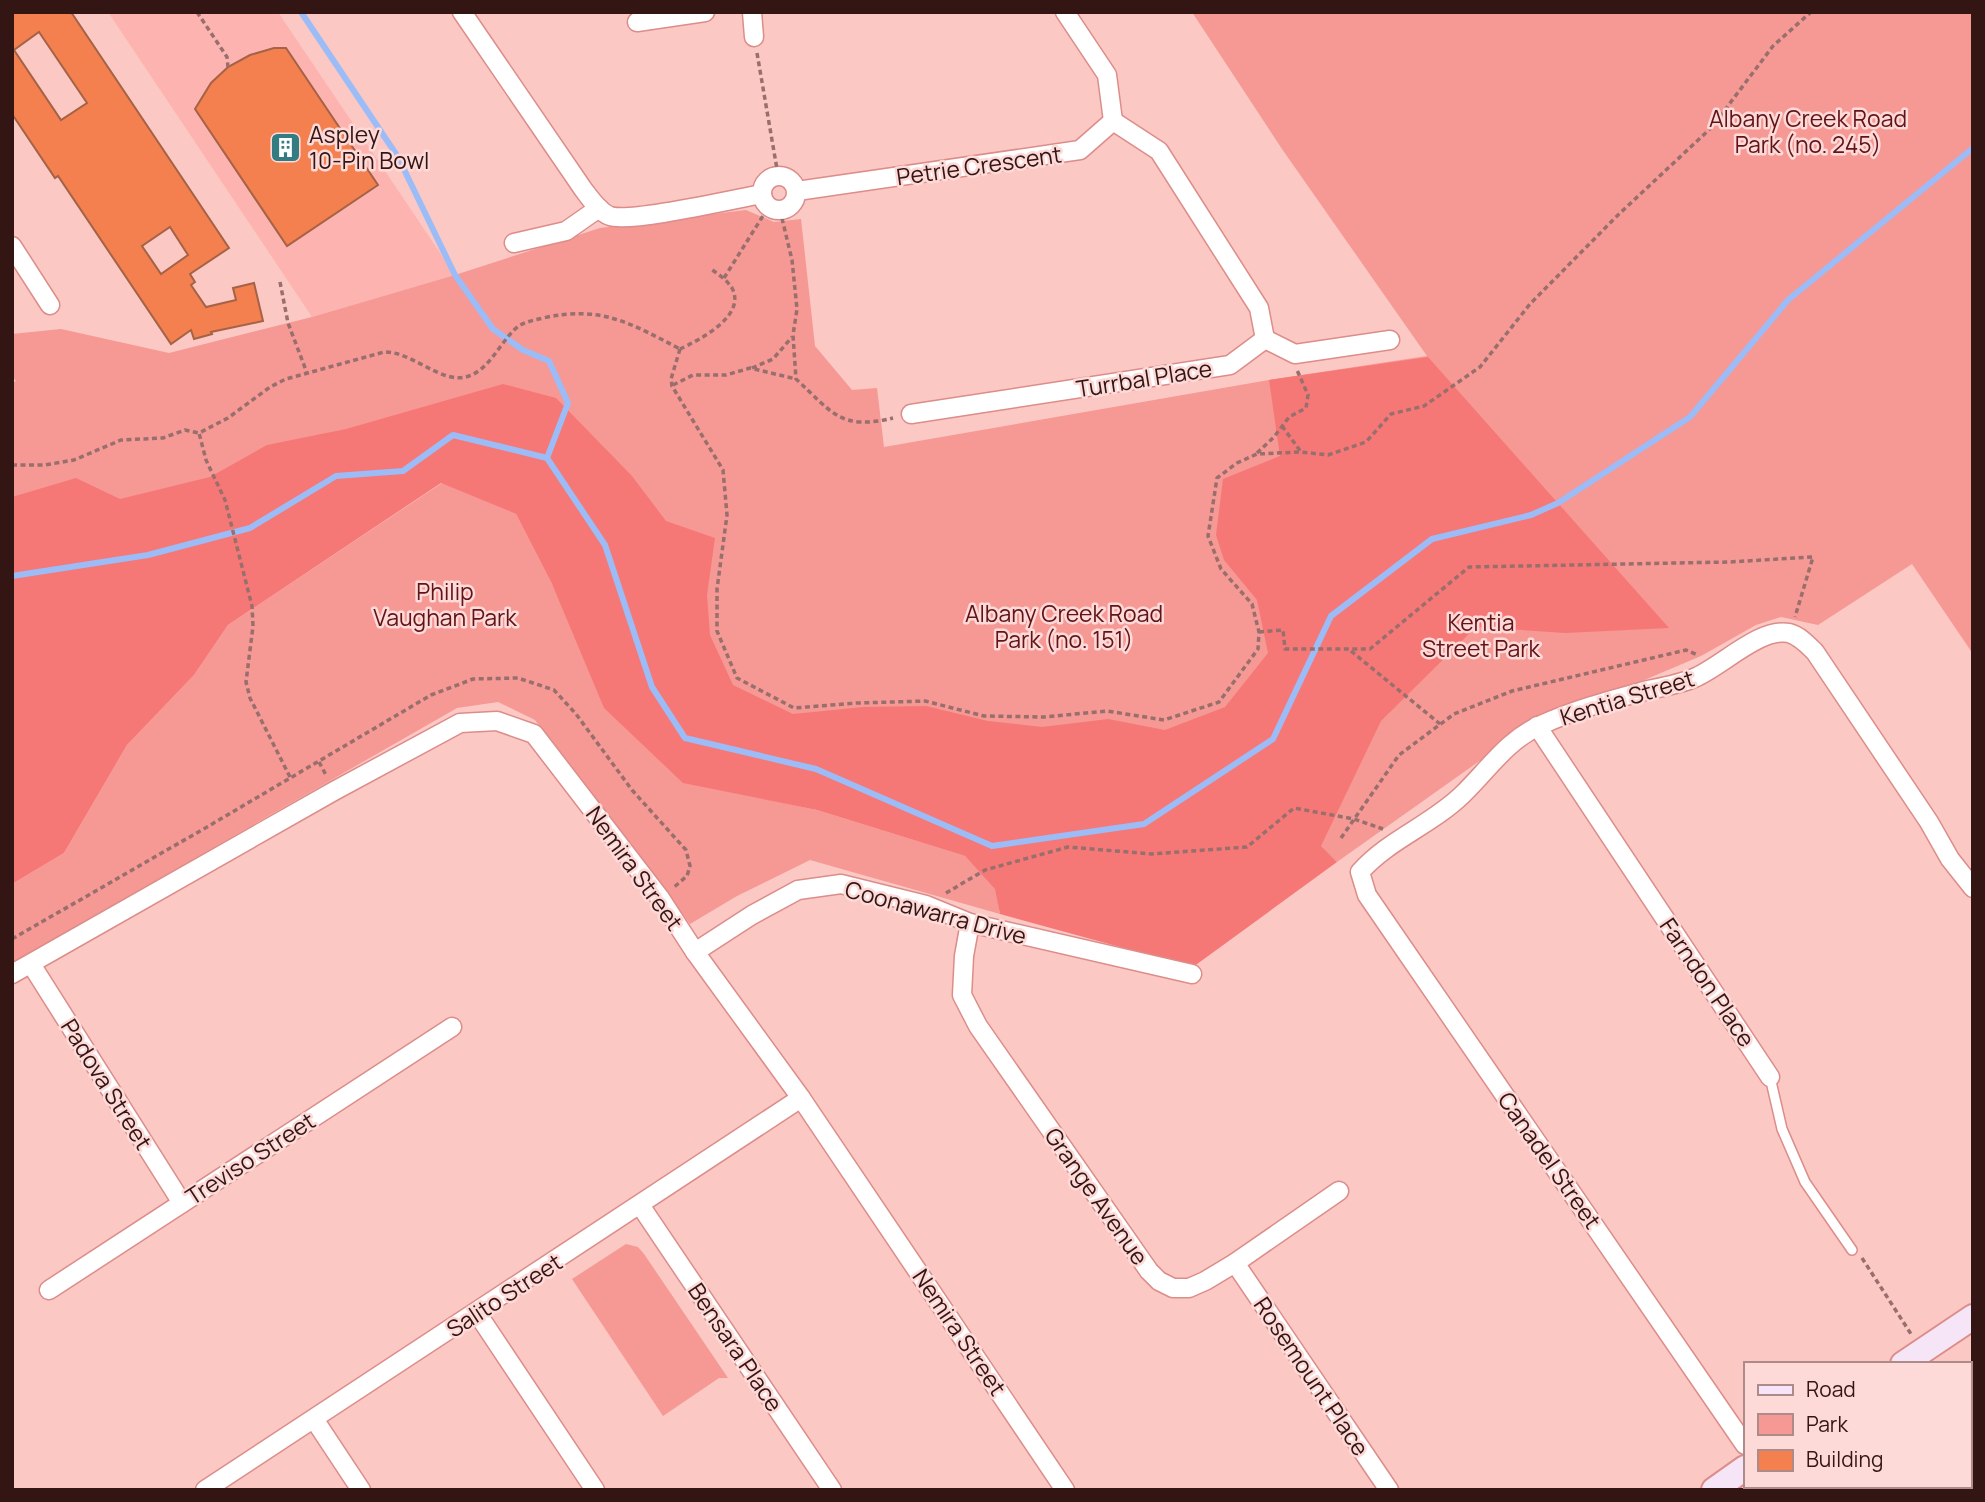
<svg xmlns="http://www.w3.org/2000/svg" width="1985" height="1502" viewBox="0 0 1985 1502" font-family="Manrope,sans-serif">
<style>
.built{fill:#fdb4b0}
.green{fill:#f69894}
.forest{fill:#f67876}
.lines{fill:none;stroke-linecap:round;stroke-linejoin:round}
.stream{stroke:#9cbcf8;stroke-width:6}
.building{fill:#f3804e;stroke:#a56246;stroke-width:2;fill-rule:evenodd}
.lane-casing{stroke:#dc8d89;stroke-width:12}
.street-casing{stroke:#dc8d89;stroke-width:21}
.secondary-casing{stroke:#dc8d89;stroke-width:28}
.path{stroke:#986f6d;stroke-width:3.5;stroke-dasharray:5 3.5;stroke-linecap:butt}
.lane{stroke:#fff;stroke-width:9}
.street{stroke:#fff;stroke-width:18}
.secondary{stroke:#f5e5f7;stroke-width:24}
.labels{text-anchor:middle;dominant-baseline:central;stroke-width:5;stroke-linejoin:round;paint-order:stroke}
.park-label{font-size:23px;fill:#611318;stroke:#fddad7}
.poi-label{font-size:23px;fill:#331514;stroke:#fddad7;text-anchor:start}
.street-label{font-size:23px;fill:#331514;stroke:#fddad7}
</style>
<rect width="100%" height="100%" fill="#fbc8c4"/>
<polygon class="built" points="108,12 278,12 455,275 312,317"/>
<g class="green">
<polygon points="1192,12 1973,12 1973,654 1912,564 1818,625 1781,617 1756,625 1701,656 1519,733 1337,862 1321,847 685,738 547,458 12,576 12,383 16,381 12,376 12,334 61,329 169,353 312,317 455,275 600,228 746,210 774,222 801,219 815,346 852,390 877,388 884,447 1269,380 1427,356 1282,149"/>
<polygon points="442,483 516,514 552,584 683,782 817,810 965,856 996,889 1000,914 810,860 737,896 690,924 535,720 498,702 457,708 12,963 12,884 64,853 127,745 194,675 228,625"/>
<polygon points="626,1244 638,1247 644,1254 728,1378 719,1378 663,1416 572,1279"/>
</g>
<polygon class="forest" points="1428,357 1669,628 1565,633 1476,627 1381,721 1321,846 1337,862 1193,967 1000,914 995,889 965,856 817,810 683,783 604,708 552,584 516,514 441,483 228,625 194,675 127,745 64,853 12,884 12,497 76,478 120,499 210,477 267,445 346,429 503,384 556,398 632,476 666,521 715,538 707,595 710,635 733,685 793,714 863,707 926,706 988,721 1042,727 1108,719 1165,730 1225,707 1268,653 1257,600 1224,560 1216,535 1223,479 1280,456 1269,380"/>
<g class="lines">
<g class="stream">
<polyline points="301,12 398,157 455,275 493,329 523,350 549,361 568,403 547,458"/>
<polyline points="12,576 148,555 250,528 336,476 403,471 453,435 547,458 605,545 652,687 685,738 816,769 992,846 1144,824 1273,739 1331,616 1432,539 1531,515 1558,503 1690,417 1788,300 1973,148"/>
</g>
</g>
<g class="building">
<path d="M12 12H71L229 248 190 274 195 282 191 285 206 307 236 300 233 288 254 283 263 321 211 332 212 334 194 339 191 330 171 344 58 176 55 178 12 114ZM39 32 87 103 61 120 14 50ZM170 227 188 255 161 274 142 246Z"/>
<polygon points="274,48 286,48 378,185 287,246 195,109 211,83 228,67 250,55"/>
</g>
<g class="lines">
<defs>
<polyline id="lane" points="1770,1077 1782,1129 1805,1182 1852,1250"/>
<g id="street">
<path d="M462 12 583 189C590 198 599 212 610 216 631 223 734 199 762 194"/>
<polyline points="752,12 754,37"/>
<polyline points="637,22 705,12"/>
<circle cx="779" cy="193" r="17"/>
<polyline points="797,191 1080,150 1113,121 1107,75 1065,12"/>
<polyline points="514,243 566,231 599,208"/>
<polyline points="12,246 50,305"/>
<polyline points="1265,339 1295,354 1390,340"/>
<polyline points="911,414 1230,365 1265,339 1259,308 1159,151 1113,121"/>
<polyline points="1537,726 1770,1077"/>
<polyline points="970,923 964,956 962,995 978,1026 1149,1271 1159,1281 1173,1288 1189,1288 1205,1281 1235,1263 1339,1191"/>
<polyline points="695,952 752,915 798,890 841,884 926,905 970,923 1192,974"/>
<polyline points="31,964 182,1203"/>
<polyline points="12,974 334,791 460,723 497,721 534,734 660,898 695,952 801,1098 1065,1490"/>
<polyline points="640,1205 832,1490"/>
<polyline points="1235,1263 1389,1490"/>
<polyline points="49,1290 452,1027"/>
<polyline points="477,1313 595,1490"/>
<polyline points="314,1419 361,1490"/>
<path d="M1745 1445 1367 895 1360 872C1388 840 1431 825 1462 795 1487 771 1508 739 1541 725 1576 709 1611 700 1648 690 1663 687 1680 684 1694 678 1721 667 1760 627 1789 633 1800 636 1808 645 1815 652L1929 822 1950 859 1973 888"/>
<polyline points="205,1490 801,1098"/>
</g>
<g id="secondary">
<polyline points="1903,1364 1973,1317"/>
<polyline points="1714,1490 1745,1468"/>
</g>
</defs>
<use href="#lane" class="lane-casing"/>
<use href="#street" class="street-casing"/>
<use href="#secondary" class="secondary-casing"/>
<g class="path">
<polyline points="197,12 227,57 228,67"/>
<polyline points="757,53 778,175"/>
<path d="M780 210 792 260 797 309 793 335 796 379C832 412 840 431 893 418"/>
<polyline points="724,278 766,211"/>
<polyline points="280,282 288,323 307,373"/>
<polyline points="680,349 671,379 672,386 723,470 727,515 717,589 717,631 737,678 794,708 857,703 925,701 984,716 1044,717 1107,711 1164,720 1219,702 1258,649 1259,632 1252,604 1221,569 1208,536 1217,478 1237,463 1257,454 1301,452 1328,455 1366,442 1391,414 1424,406 1480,367 1530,304 1618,215 1712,127 1773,46 1811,12"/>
<path d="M680 349C699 340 747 316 732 288 727 280 718 274 711 269"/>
<polyline points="752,368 773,359 792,337"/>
<polyline points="673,385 693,375 726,375 750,368 796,379"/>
<polyline points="1282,426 1301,452"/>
<polyline points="1257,453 1274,437 1289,417 1306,408 1308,395 1297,370"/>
<polyline points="12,465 45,465 74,460 121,440 163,438 185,430 199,433"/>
<polyline points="1259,632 1283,630 1285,649 1370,649 1469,567 1729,562 1813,557 1795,617"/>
<polyline points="1351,651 1440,724"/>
<polyline points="319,762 326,775"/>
<path d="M290 777 250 698 246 682 253 626 252 606 225 500 206 460 199 433 228 418 270 387 286 379 384 352C412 351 443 386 469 376 489 369 499 345 514 330 522 322 531 321 543 318 601 305 630 323 680 349"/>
<polyline points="1341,838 1399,755 1454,714 1512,691 1686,650 1698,655"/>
<polyline points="946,893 985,870 1068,847 1152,854 1247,847 1294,808 1354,819 1383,829"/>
<polyline points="12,939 207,827 431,695 473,679 518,678 554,690 576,714 632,790 686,850 690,866 687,876 673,888"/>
<polyline points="1862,1258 1911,1334"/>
</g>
<use href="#lane" class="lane"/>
<use href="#street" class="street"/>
<use href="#secondary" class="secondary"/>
</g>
<defs>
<symbol id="building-square" viewBox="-11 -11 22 22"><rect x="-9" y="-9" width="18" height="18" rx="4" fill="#337c82" stroke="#fddad7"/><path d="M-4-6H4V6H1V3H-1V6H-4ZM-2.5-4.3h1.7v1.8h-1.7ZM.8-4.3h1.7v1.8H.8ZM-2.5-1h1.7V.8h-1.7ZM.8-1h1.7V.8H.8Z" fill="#fff"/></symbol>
</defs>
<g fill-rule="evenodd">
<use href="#building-square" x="268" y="130" width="35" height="35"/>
</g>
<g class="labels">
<g class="park-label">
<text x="1808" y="118">Albany Creek Road<tspan x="1808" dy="26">Park (no. 245)</tspan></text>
<text x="445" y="591">Philip<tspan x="445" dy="26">Vaughan Park</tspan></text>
<text x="1064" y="613">Albany Creek Road<tspan x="1064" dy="26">Park (no. 151)</tspan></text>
<text x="1481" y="622">Kentia<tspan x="1481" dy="26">Street Park</tspan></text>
</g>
<g class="poi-label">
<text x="309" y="134">Aspley<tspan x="309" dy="26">10-Pin Bowl</tspan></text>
</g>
<g class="street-label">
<text transform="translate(979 165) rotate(-8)">Petrie Crescent</text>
<text transform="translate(1144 378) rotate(-9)">Turrbal Place</text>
<text transform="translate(1627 697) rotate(-17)">Kentia Street</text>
<text transform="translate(635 868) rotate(54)">Nemira Street</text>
<text transform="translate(936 912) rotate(15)">Coonawarra Drive</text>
<text transform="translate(1708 982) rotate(56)">Farndon Place</text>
<text transform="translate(107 1084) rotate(58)">Padova Street</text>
<text transform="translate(250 1158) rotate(-33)">Treviso Street</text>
<text transform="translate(1550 1160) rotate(55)">Canadel Street</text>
<text transform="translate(1097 1196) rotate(55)">Grange Avenue</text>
<text transform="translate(504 1295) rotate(-33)">Salito Street</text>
<text transform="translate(960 1332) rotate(56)">Nemira Street</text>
<text transform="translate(736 1347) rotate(56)">Bensara Place</text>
<text transform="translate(1312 1376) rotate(56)">Rosemount Place</text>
</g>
</g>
<rect width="1985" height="1502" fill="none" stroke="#331514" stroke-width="28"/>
<rect x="1744" y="1362" width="228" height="126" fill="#fddad7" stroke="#ac8b89" stroke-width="2"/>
<rect x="1758" y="1385" width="35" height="10" fill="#f5e5f7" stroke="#ac8b89" stroke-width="2"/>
<text x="1806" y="1397" font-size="21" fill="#331514">Road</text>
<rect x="1758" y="1414" width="35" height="21" fill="#f69894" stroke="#ac8b89" stroke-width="2"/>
<text x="1806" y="1432" font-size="21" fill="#331514">Park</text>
<rect x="1758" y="1450" width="35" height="21" fill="#f3804e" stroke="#ac8b89" stroke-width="2"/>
<text x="1806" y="1467" font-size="21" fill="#331514">Building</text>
</svg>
